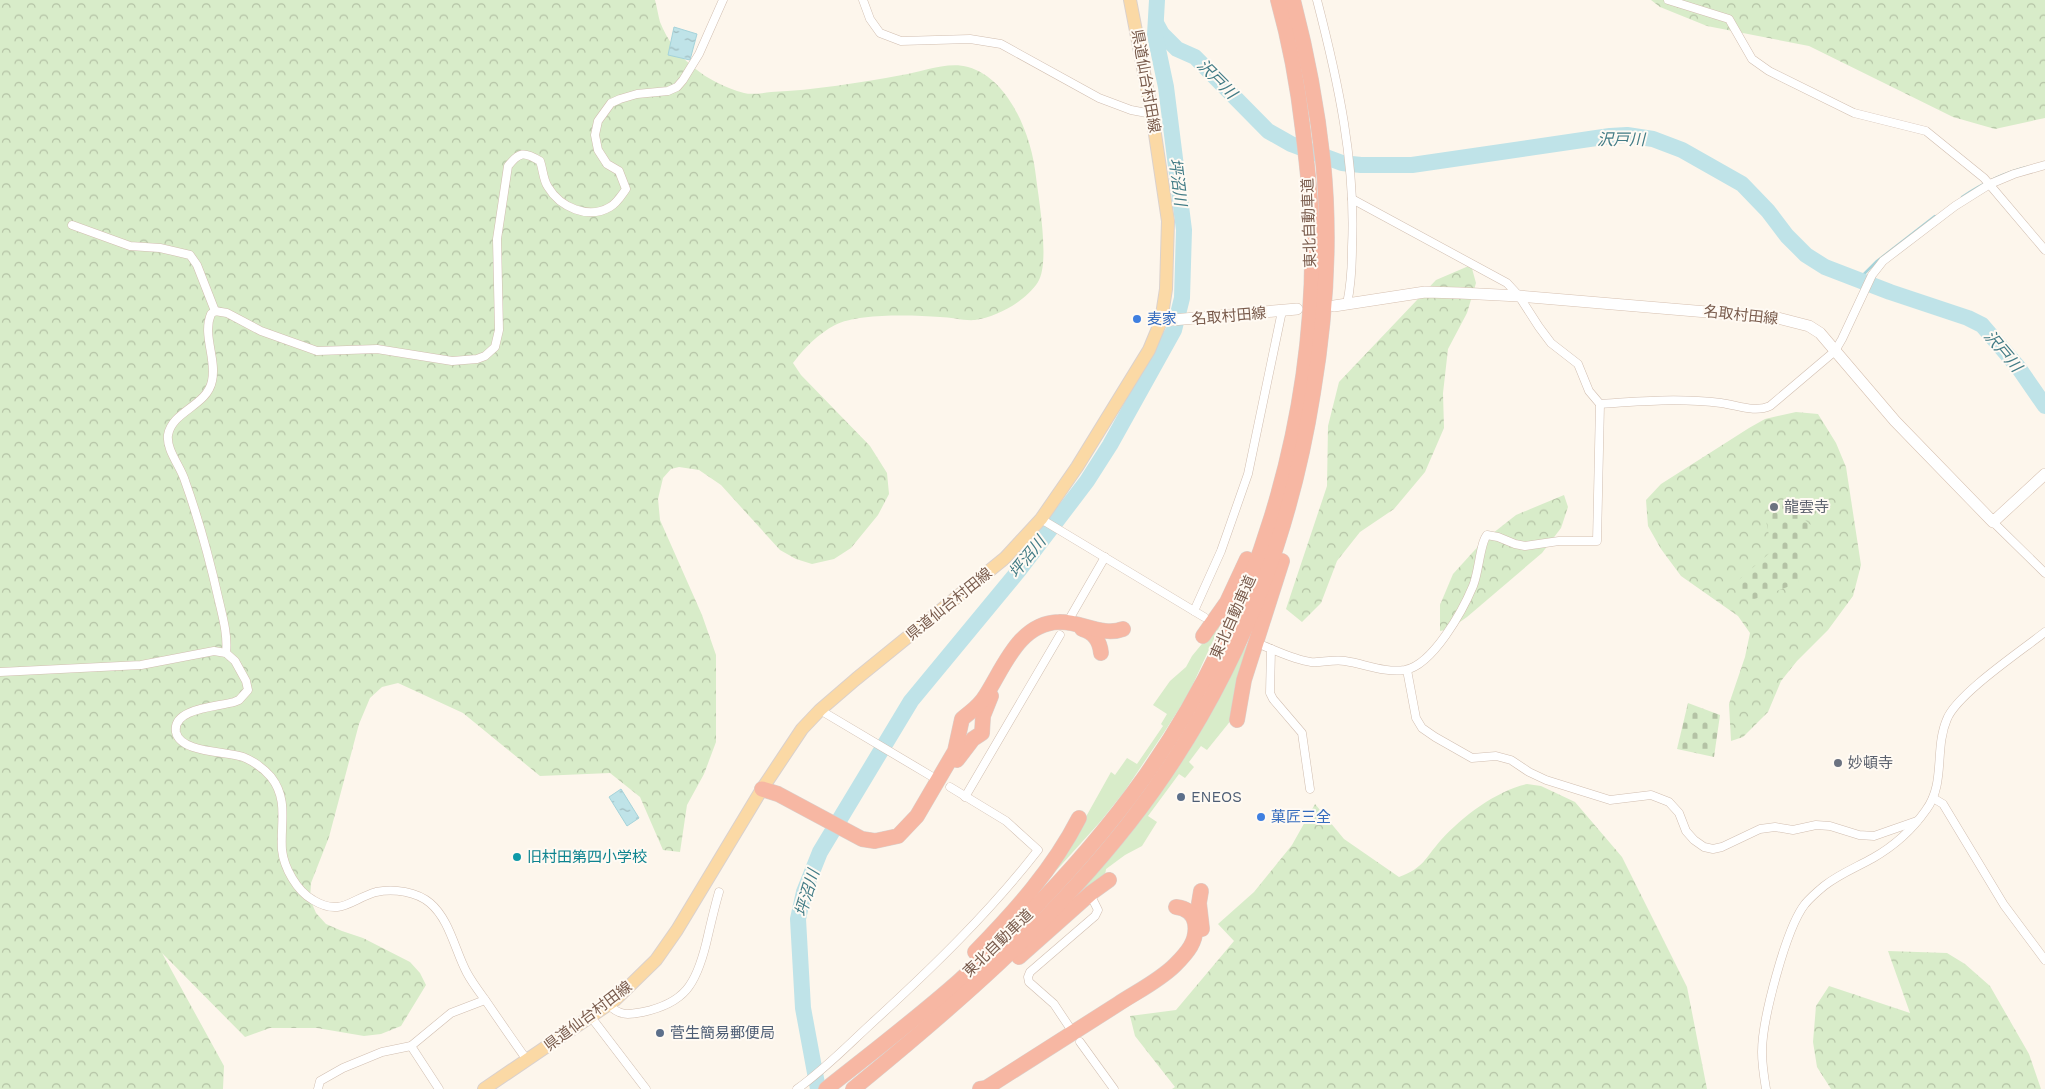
<svg xmlns="http://www.w3.org/2000/svg" width="2045" height="1089" viewBox="0 0 2045 1089" font-family="'Work Sans','Noto Sans JP',sans-serif">
<style>
.green{fill:#d8ecc9}
.forest{fill:url(#forest-crowns)}
.cemetery{fill:url(#cemetery-stones)}
.water{fill:url(#water-ripples);stroke:#a5d3da}
.lines{fill:none;stroke-linecap:round;stroke-linejoin:round}
.stream{stroke:#a5d3da;stroke-width:2.5}
.river{stroke:#bfe3e8;stroke-width:16}
.street-casing{stroke:#d1beb0;stroke-width:9}
.secondary-casing{stroke:#d6c0b0;stroke-width:12}
.primary-casing{stroke:#dad1cd;stroke-width:14}
.highway-casing{stroke:#dad1cd;stroke-width:16}
.street{stroke:#fff;stroke-width:8}
.secondary{stroke:#fff;stroke-width:11}
.primary{stroke:#fbd9a5;stroke-width:12}
.highway{stroke:#f7b7a3;stroke-width:15}
.shop-dot{fill:#3f7fe0;stroke:#fffaf3;stroke-width:2}
.worship-dot{fill:#6b7280;stroke:#fffaf3;stroke-width:2}
.service-dot{fill:#5c6f8a;stroke:#fffaf3;stroke-width:2}
.culture-dot{fill:#0f9aa8;stroke:#fffaf3;stroke-width:2}
.labels{text-anchor:middle;dominant-baseline:central;stroke-width:4;stroke-linejoin:round;paint-order:stroke}
.street-label{font-size:15px;fill:#7a5c4d;stroke:#fffaf3}
.shop-label{font-size:15px;fill:#366cbe;stroke:#fffaf3;text-anchor:start}
.worship-label{font-size:15px;fill:#5b616d;stroke:#fffaf3;text-anchor:start}
.service-label{font-size:15px;fill:#4e5e75;stroke:#fffaf3;text-anchor:start}
.culture-label{font-size:15px;fill:#0d838f;stroke:#fffaf3;text-anchor:start}
.water-label{font-size:16px;font-style:italic;fill:#437c86;stroke:#fffaf3}
</style>
<defs>
<pattern id="forest-crowns" width="20" height="18" patternUnits="userSpaceOnUse" patternTransform="scale(1.25)"><rect width="20" height="18" fill="#d8ecc9"/><path d="M2 6a3 3 0 1 1 6 0M12 15a3 3 0 1 1 6 0" fill="none" stroke="#b4c2a5"/></pattern>
<pattern id="cemetery-stones" width="16" height="16" patternUnits="userSpaceOnUse" patternTransform="scale(1.25)"><rect width="16" height="16" fill="#d8ecc9"/><path d="M2 7V4a2 2 0 0 1 4 0v3zM10 15v-3a2 2 0 0 1 4 0v3z" fill="#b4c2a5"/></pattern>
<pattern id="water-ripples" width="26" height="14" patternUnits="userSpaceOnUse" patternTransform="scale(1.25)"><rect width="26" height="14" fill="#bfe3e8"/><path d="M2 4q2-2 4 0t4 0M15 11q2-2 4 0t4 0" fill="none" stroke="#a0bbbe"/></pattern>
</defs>
<rect width="100%" height="100%" fill="#fdf6ec"/>
<g class="green">
<polygon points="1224,617 1188,695 1163,734 1124,792 1100,822 1044,884 1078,831 1111,772 1115,775 1127,758 1137,764 1163,726 1161,724 1167,714 1153,705 1170,681 1186,667 1192,656"/>
<polygon points="1253,633 1232,719 1207,750 1201,746 1189,762 1194,767 1185,778 1179,774 1148,816 1157,822 1142,846 1125,855 1106,869 1105,876 1062,910 1222,690"/>
</g>
<g class="forest">
<path d="M0 0H655C657 7 658 15 660 22 674 58 707 83 744 93 752 95 763 93 771 92 815 90 859 83 902 75 921 72 948 61 968 67 1010 79 1032 137 1036 177 1039 201 1050 263 1038 282 1026 301 997 317 975 320 964 321 951 317 940 317 913 315 858 313 835 325 818 334 804 348 793 363L801 375 870 446 887 473 889 494 878 515 851 548 834 559 812 564 796 559 780 550 721 485 699 470 679 467 671 469 663 478 658 499 660 520 702 615 716 655V742L704 774 687 805 680 852 663 850 640 797 610 773 540 776 463 713 398 683 382 687 370 698 359 724 329 837 311 883 310 899 316 913 326 924 342 931 363 938 410 962 420 973 426 985 401 1026 381 1034 364 1036 317 1028H270L245 1037 162 953 224 1066 223 1089H0Z"/>
<polygon points="1651,0 2045,0 2045,118 1995,129 1953,117 1809,46 1707,26 1660,7"/>
<polygon points="1471,265 1476,283 1467,313 1448,349 1443,393 1444,428 1425,472 1394,509 1360,532 1337,561 1321,603 1302,622 1286,609 1327,486 1328,426 1339,382 1436,280"/>
<polygon points="1796,412 1818,414 1836,443 1846,467 1861,565 1853,596 1828,630 1797,661 1781,681 1768,712 1743,737 1731,741 1729,704 1745,657 1750,633 1738,616 1681,576 1661,549 1648,526 1646,500 1661,484 1749,428 1765,419"/>
<polygon points="1564,495 1568,507 1561,528 1542,553 1467,617 1450,629 1440,631 1440,605 1453,574 1483,541 1516,515"/>
<path d="M1527 784 1541 786 1575 802 1622 857 1687 987 1707 1089H1172L1175 1087 1135 1036 1130 1016 1176 1010 1234 941 1218 924 1254 892 1292 845 1315 804 1344 839 1399 877C1424 868 1425 858 1441 840 1463 816 1496 791 1527 784Z"/>
<polygon points="1888,951 1947,953 1965,964 1990,986 2029,1054 2041,1089 1831,1089 1817,1067 1813,1042 1816,1006 1829,986 1910,1013"/>
</g>
<g class="cemetery">
<polygon points="1785,502 1814,528 1801,543 1798,583 1752,600 1735,583 1772,551 1765,515"/>
<polygon points="1688,703 1720,715 1714,757 1677,749"/>
</g>
<g class="water">
<polygon points="674,27 697,34 690,60 668,55"/>
<polygon points="621,789 639,818 627,826 609,797"/>
</g>
<g class="lines">
<g class="stream">
<path d="M1962 197C1983 183 2002 173 2027 167"/>
<polyline points="1858,280 1877,261 1935,216"/>
</g>
<g class="river">
<polyline points="1156,23 1162,34 1177,49 1195,57 1268,131 1291,144 1342,163 1361,165 1412,165 1610,136 1627,135 1653,139 1682,150 1742,184 1768,211 1787,236 1806,255 1825,267 1890,292 1968,318 1982,325 2018,367 2045,406"/>
<polyline points="818,1089 803,1008 798,919 804,892 820,852 911,701 1020,569 1087,481 1110,445 1174,330 1182,298 1184,230 1166,87 1155,35 1157,0"/>
</g>
<defs>
<g id="street">
<polyline points="863,0 870,19 880,33 901,41 970,39 1001,44 1099,98 1131,110 1152,114"/>
<path d="M1317 0C1338 81 1356 163 1352 247 1352 267 1351 285 1347 304"/>
<polyline points="1668,0 1729,19 1752,59 1769,71 1854,113 1926,131 1984,178 2045,250"/>
<polyline points="72,225 130,246 160,248 190,255 197,265 215,311"/>
<path d="M1600 404C1641 401 1680 398 1721 403 1737 405 1755 413 1770 406L1835 351 1842 339 1872 275 1883 261 1955 206 1990 184 2014 174 2045 165"/>
<polyline points="1041,519 1204,617"/>
<polyline points="1993,522 2045,573"/>
<polyline points="1194,611 1221,551 1248,474 1282,311"/>
<polyline points="1071,616 1105,557"/>
<path d="M1264 646C1279 652 1295 660 1311 662 1322 663 1333 659 1345 661 1365 664 1384 673 1405 670 1433 665 1463 610 1473 586 1479 572 1480 543 1487 535L1498 537 1515 544 1525 546 1559 541H1597L1600 404 1589 391 1578 364 1551 343 1539 327 1519 296 1507 283 1352 199"/>
<polyline points="1271,649 1270,693 1273,699 1302,733 1310,789"/>
<path d="M226 653C228 636 223 618 219 601 210 561 199 520 185 481 181 467 166 450 168 435 172 411 207 406 212 381 217 359 202 335 211 314L215 311 227 313 261 331 317 351 377 349 452 361 477 359 485 356 495 347 499 330 497 239 508 166C519 152 524 151 540 161 543 169 543 180 548 187 560 207 588 220 610 207 617 203 621 196 626 189L619 171 607 164 598 150 595 135 598 121 611 103 620 99 637 94 668 91 677 87 683 80 699 54 723 0"/>
<polyline points="1407,670 1416,718 1422,728 1435,737 1472,758 1496,756 1511,760 1529,772 1546,780 1610,800 1651,795 1669,802 1679,813 1686,831 1694,840 1704,847 1713,849 1722,847 1760,829 1775,827 1793,830 1816,825 1830,826 1859,835 1874,836 1917,821"/>
<path d="M0 672 141 665 214 651 226 653 235 661 246 681 248 690 239 700 234 702C217 707 172 708 176 732 180 753 226 751 243 757 253 761 264 769 271 777 289 800 280 824 282 850 284 868 297 891 313 900 341 917 351 899 376 892 394 888 417 892 430 903 450 920 455 951 467 973 473 984 481 994 488 1004 501 1023 514 1042 527 1060"/>
<polyline points="820,710 931,776"/>
<polyline points="965,797 1060,635"/>
<polyline points="1933,798 1943,804 2004,905 2045,960"/>
<path d="M608 1004C619 1016 628 1015 643 1012 685 1003 696 984 706 944 710 927 714 909 719 892"/>
<polyline points="591,1017 646,1089"/>
<polyline points="1070,1028 1054,1004 1029,982 1028,977 1030,972 1095,916 1098,910 1093,900"/>
<polyline points="1080,1042 1114,1089"/>
<polyline points="411,1046 439,1089"/>
<polyline points="318,1089 320,1081 343,1068 382,1052 411,1046 451,1013 485,1000"/>
<path d="M797 1089C824 1070 847 1046 872 1023 931 969 989 913 1038 850L1006 821 950 787"/>
<path d="M1766 1089C1764 1077 1762 1064 1762 1052 1762 1020 1786 928 1805 904 1810 898 1818 891 1824 886 1839 874 1857 867 1873 858 1894 846 1912 830 1926 810 1946 783 1934 749 1947 719 1957 694 2021 651 2045 632"/>
</g>
<g id="secondary">
<polyline points="1334,306 1425,292 1460,293 1519,296 1778,318 1809,326 1820,333 1895,421 1993,522 2045,474"/>
<polyline points="1161,321 1297,309"/>
</g>
<polyline id="primary" points="484,1089 615,1000 656,960 677,930 762,789 802,729 820,710 856,679 1005,558 1041,519 1077,467 1149,350 1161,321 1166,289 1168,221 1152,114 1130,0"/>
<g id="highway">
<path d="M1082 629C1094 632 1100 642 1101 653"/>
<polyline points="1203,636 1227,602 1247,559"/>
<polyline points="1237,720 1244,680 1282,561"/>
<polyline points="957,760 973,739 982,733 983,716 991,696"/>
<path d="M762 789 778 794 862 839 875 841 898 836 917 816 955 751 962 719C971 711 979 707 986 695 1004 667 1019 623 1059 622 1080 621 1103 637 1123 629"/>
<polyline points="1201,891 1199,903 1202,929"/>
<path d="M975 952C1015 911 1053 869 1079 818"/>
<polyline points="1019,957 1091,893 1109,880"/>
<path d="M826 1089C870 1054 916 1019 959 981 1027 919 1093 850 1146 775 1256 618 1316 423 1312 232 1311 198 1307 164 1303 131 1298 87 1290 43 1278 0"/>
<path d="M853 1089C952 1008 1050 924 1129 823 1228 696 1288 551 1313 393 1326 316 1331 239 1323 161 1317 107 1307 53 1293 0"/>
<path d="M980 1089 986 1088C1030 1060 1074 1032 1118 1004 1136 992 1159 981 1175 965 1187 953 1198 941 1195 923 1193 913 1186 908 1176 907"/>
</g>
</defs>
<use href="#street" class="street-casing"/>
<use href="#secondary" class="secondary-casing"/>
<use href="#primary" class="primary-casing"/>
<use href="#highway" class="highway-casing"/>
<use href="#street" class="street"/>
<use href="#secondary" class="secondary"/>
<use href="#primary" class="primary"/>
<use href="#highway" class="highway"/>
</g>
<g class="shop-dot">
<circle cx="1137" cy="319" r="5"/>
<circle cx="1261" cy="817" r="5"/>
</g>
<g class="worship-dot">
<circle cx="1774" cy="507" r="5"/>
<circle cx="1838" cy="763" r="5"/>
</g>
<g class="service-dot">
<circle cx="1181" cy="797" r="5"/>
<circle cx="660" cy="1033" r="5"/>
</g>
<circle class="culture-dot" cx="517" cy="857" r="5"/>
<g class="labels">
<g class="street-label">
<text transform="translate(1146 81) rotate(80)">県道仙台村田線</text>
<text transform="translate(1309 223) rotate(-92)">東北自動車道</text>
<text transform="translate(1741 315) rotate(6)">名取村田線</text>
<text transform="translate(1229 316) rotate(-5)">名取村田線</text>
<text transform="translate(949 604) rotate(-39)">県道仙台村田線</text>
<text transform="translate(1233 617) rotate(-66)">東北自動車道</text>
<text transform="translate(998 943) rotate(-44)">東北自動車道</text>
<text transform="translate(588 1016) rotate(-37)">県道仙台村田線</text>
</g>
<g class="shop-label">
<text x="1147" y="319">麦家</text>
<text x="1271" y="817">菓匠三全</text>
</g>
<g class="worship-label">
<text x="1784" y="507">龍雲寺</text>
<text x="1848" y="763">妙頓寺</text>
</g>
<g class="service-label">
<text x="1191" y="797">ENEOS</text>
<text x="670" y="1033">菅生簡易郵便局</text>
</g>
<g class="culture-label">
<text x="527" y="857">旧村田第四小学校</text>
</g>
<g class="water-label">
<text transform="translate(1217 79) rotate(45)">沢戸川</text>
<text x="1621" y="139">沢戸川</text>
<text transform="translate(1178 182) rotate(83)">坪沼川</text>
<text transform="translate(2003 351) rotate(50)">沢戸川</text>
<text transform="translate(1027 557) rotate(-51)">坪沼川</text>
<text transform="translate(807 893) rotate(-73)">坪沼川</text>
</g>
</g>
</svg>
